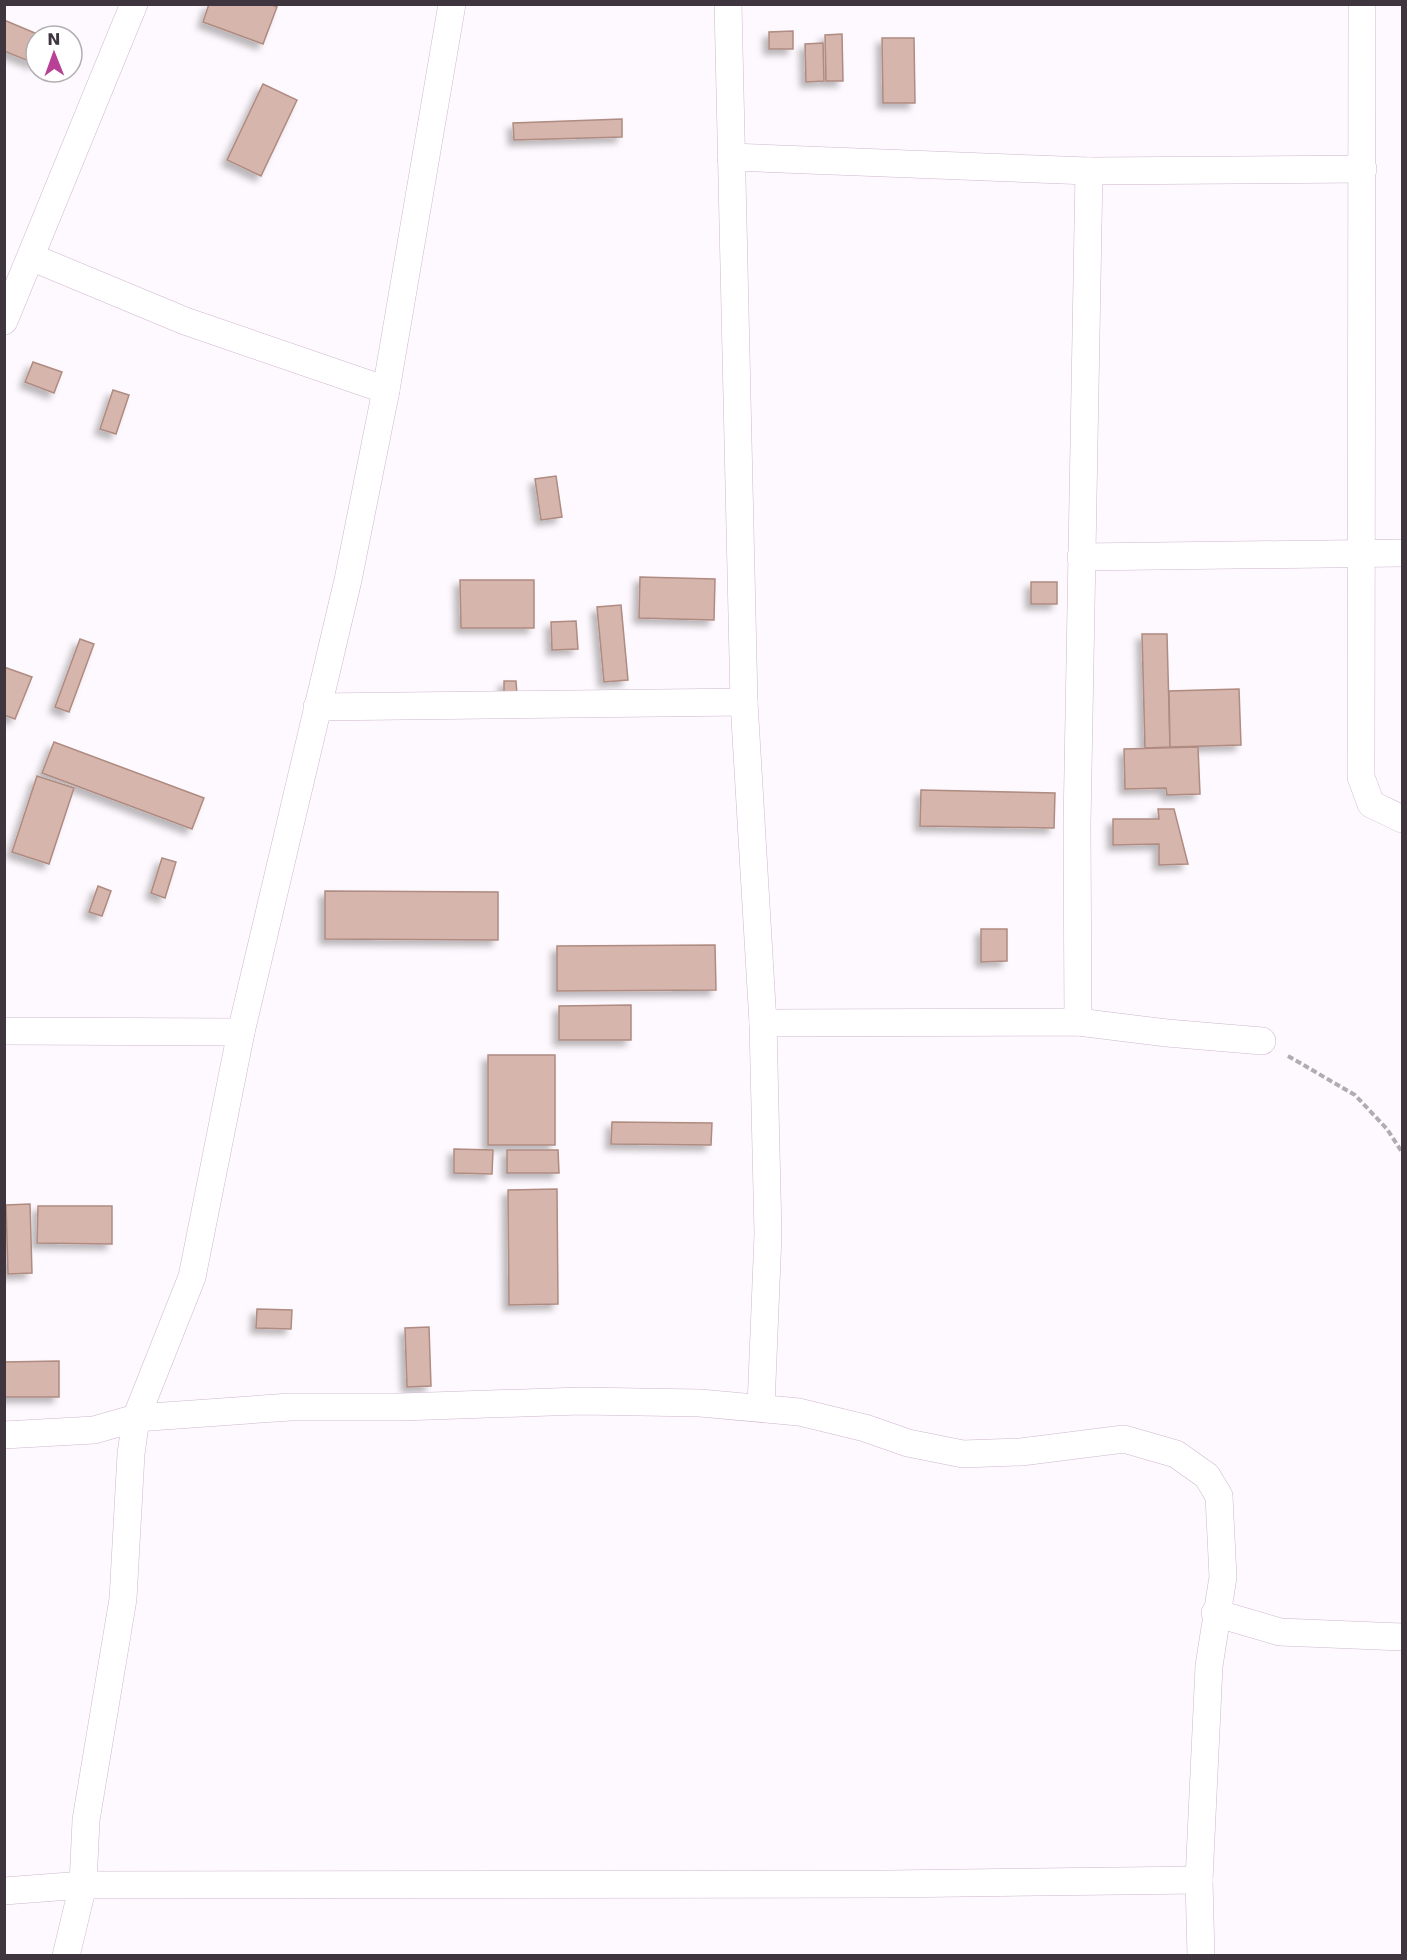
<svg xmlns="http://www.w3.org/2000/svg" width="1407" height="1960" font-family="'DejaVu Sans',sans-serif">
<defs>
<filter id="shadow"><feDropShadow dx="-5.5" dy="5.5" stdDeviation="3" flood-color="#0004"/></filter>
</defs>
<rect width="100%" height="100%" fill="#fef9fe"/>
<g fill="#d6b5ac" stroke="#af8b81" stroke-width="1.5" filter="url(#shadow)">
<polygon points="209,4 270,4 277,7 263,44 203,22"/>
<polygon points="4,20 42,36 36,36 36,64 4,51"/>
<polygon points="793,31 793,49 769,49 769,32"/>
<polygon points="842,34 843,81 826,81 825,35"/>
<polygon points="882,38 914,38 915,103 883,103"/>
<polygon points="823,43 824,81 806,82 805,44"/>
<polygon points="263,84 297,100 261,176 227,160"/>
<polygon points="622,119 622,137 514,140 513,123"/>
<polygon points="33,362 62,372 54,393 25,382"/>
<polygon points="113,390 129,395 116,434 100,429"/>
<polygon points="556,476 562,517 541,520 535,479"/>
<polygon points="640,577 715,579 714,620 639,618"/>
<polygon points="460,580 534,580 534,628 461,628"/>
<rect x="1031" y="582" width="26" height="22"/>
<polygon points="621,605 628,680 604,682 597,607"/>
<polygon points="576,621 578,649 552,650 551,622"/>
<polygon points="1142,634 1167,634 1170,747 1145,748"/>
<polygon points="80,639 94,644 69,712 55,707"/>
<polygon points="4,667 32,677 15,719 4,715"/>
<polygon points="504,681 516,681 517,695 504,695"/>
<polygon points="1239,689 1241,745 1170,747 1169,691"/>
<polygon points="54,742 204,798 192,829 42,773"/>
<polygon points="1198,747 1200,794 1167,795 1166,788 1125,789 1124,749"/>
<polygon points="37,776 74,788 49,864 12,852"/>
<polygon points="921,790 1055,793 1054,828 920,826"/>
<polygon points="1158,809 1174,809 1188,864 1159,865 1159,844 1113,845 1113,819 1159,819"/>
<polygon points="162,858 176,862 165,898 151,893"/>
<polygon points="98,886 111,891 102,916 89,912"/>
<polygon points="325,891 498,892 498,940 325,939"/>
<polygon points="981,929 1007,929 1007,961 981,962"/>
<polygon points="715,945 716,990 557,991 557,946"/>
<polygon points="631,1005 631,1040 559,1040 559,1006"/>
<rect x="488" y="1055" width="67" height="90"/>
<polygon points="612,1122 712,1123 711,1145 611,1144"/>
<polygon points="454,1149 493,1150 492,1174 454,1173"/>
<polygon points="507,1150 558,1150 559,1173 507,1173"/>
<polygon points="557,1189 558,1304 509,1305 508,1190"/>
<polygon points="30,1204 32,1273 8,1274 6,1205"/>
<polygon points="38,1206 112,1206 112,1244 37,1243"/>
<polygon points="257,1309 292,1310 291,1329 256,1328"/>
<polygon points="429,1327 431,1386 407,1387 405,1328"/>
<polygon points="59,1361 59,1397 4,1397 4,1362"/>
</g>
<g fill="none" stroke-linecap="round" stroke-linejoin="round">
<defs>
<g id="street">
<polyline points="728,4 744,702 763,1023 768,1234 761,1407"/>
<polyline points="1362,4 1361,777 1371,804 1402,819"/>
<polyline points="731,157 1089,171 1363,169"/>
<polyline points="31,257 185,321 386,390"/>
<polyline points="4,321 134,4"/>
<polyline points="1081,557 1402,553"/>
<polyline points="317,707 744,702"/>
<polyline points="1078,1022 1077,825 1089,171"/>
<polyline points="763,1023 1078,1022 1167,1033 1262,1041"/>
<polyline points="4,1031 241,1032"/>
<polyline points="4,1435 94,1430 136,1418 290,1407 401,1407 580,1401 700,1403 799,1412 865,1428 908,1443 963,1454 1021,1452 1124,1439 1176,1454 1207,1476 1219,1496 1223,1577 1209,1666 1199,1880 1201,1956"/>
<polyline points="1215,1613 1280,1632 1402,1637"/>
<polyline points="4,1891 83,1885 888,1884 1199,1880"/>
<polyline points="66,1956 83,1885 86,1820 123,1599 131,1454 136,1418 192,1277 241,1032 348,580 386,390 452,4"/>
</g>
</defs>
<use href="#street" stroke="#cfb6d0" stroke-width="28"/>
<polyline stroke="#b2abb2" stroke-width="4" stroke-dasharray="6 3" stroke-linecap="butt" points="1288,1056 1355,1095 1387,1129 1402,1152"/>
<use href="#street" stroke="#fff" stroke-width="27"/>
</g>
<rect width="1407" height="1960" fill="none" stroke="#3f353f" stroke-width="12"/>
<g transform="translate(54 54) rotate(359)"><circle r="28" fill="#ffffff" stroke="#b2aeb2" stroke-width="1.5"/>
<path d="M0-4.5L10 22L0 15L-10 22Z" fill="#b94195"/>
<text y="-9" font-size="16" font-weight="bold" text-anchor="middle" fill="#3f353f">N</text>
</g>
</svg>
